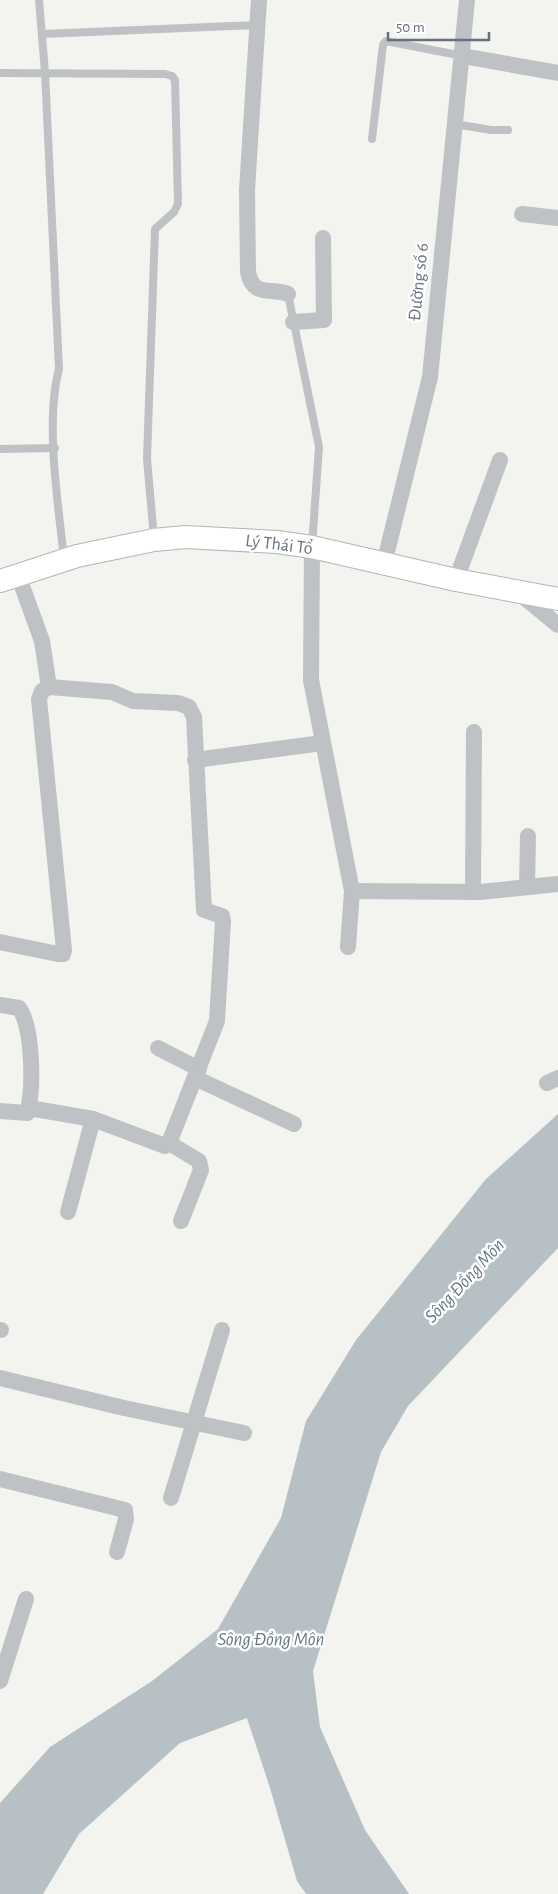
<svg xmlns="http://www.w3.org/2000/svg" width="558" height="1894" font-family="'Alegreya Sans',sans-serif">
<rect width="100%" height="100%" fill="#f3f3f0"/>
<polygon fill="#b7c0c5" points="558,1114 558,1248 408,1406 381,1452 313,1671 320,1727 365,1830 409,1894 306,1894 297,1881 270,1788 247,1718 180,1743 79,1834 43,1894 0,1894 0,1803 50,1747 152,1681 218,1629 281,1518 306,1421 356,1340 486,1179"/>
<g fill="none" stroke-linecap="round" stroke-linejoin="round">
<defs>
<polyline id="secondary" points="0,581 77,556 154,540 185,537 277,542 312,547 456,580 558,599"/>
</defs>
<use href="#secondary" stroke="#b1b5b9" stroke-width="24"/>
<g stroke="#bfc2c4" stroke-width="8">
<path d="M39 0 45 72 59 369C45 421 58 504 64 558"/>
<polyline points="42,34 258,25"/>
<polyline points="0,73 165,74 172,76 175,80 178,204 174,212 155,229 147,459 154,538"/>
<polyline points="455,124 491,130 508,130"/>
<polyline points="372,139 383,45 386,41 463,56"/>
<polyline points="288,294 319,447 312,546"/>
<polyline points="0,449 55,448"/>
</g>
<g stroke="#bfc2c4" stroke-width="16">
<path d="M259 0 247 190 248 272C253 298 271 287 288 294"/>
<polyline points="463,56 558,73"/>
<polyline points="522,214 558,218"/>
<polyline points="293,322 324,320 323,238"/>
<polyline points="312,547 311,680 352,891 348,947"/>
<polyline points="384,564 430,377 467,0"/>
<polyline points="18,575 42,641 49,687"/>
<polyline points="456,580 500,460"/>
<polyline points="519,593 558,625"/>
<polyline points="195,760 322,743"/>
<polyline points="527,886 528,836"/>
<polyline points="352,891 480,892 558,884"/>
<polyline points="473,892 474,732"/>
<polyline points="0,942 58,954 63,954 64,950 39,699 42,691 49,687 112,692 133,701 178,703 189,707 194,717 204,910 222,916 223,921 217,1021 169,1143 165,1146 93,1119 29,1108"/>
<path d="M0 1005 19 1008C33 1027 34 1091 27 1113L0 1111"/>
<polyline points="158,1048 199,1069"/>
<polyline points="195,1078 294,1124"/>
<polyline points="547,1083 558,1078"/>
<polyline points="169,1143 199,1161 201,1170 181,1221"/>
<polyline points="68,1212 93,1119"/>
<polyline points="0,1330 1,1330"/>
<polyline points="0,1378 124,1408 244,1433"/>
<polyline points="0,1479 125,1510 126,1519 117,1552"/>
<polyline points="171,1498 222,1330"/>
<polyline points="0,1681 26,1599"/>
</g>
<use href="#secondary" stroke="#fff" stroke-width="22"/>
</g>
<g text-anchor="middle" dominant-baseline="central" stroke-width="5" stroke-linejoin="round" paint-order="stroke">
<g font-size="18" fill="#66717d" stroke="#fff">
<text transform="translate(419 282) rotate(-84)">Đường số 6</text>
<text transform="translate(279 545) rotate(7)">Lý Thái Tổ</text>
</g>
<g font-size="19" font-style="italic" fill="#667982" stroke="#fff">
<text transform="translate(465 1281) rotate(-47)">Sông Đồng Môn</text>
<text x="271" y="1639">Sông Đồng Môn</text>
</g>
</g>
<path d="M388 32v8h101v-8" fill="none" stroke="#66717d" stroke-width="2.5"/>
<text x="396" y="32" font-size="15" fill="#66717d" stroke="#ffffff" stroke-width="4" paint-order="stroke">50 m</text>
</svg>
